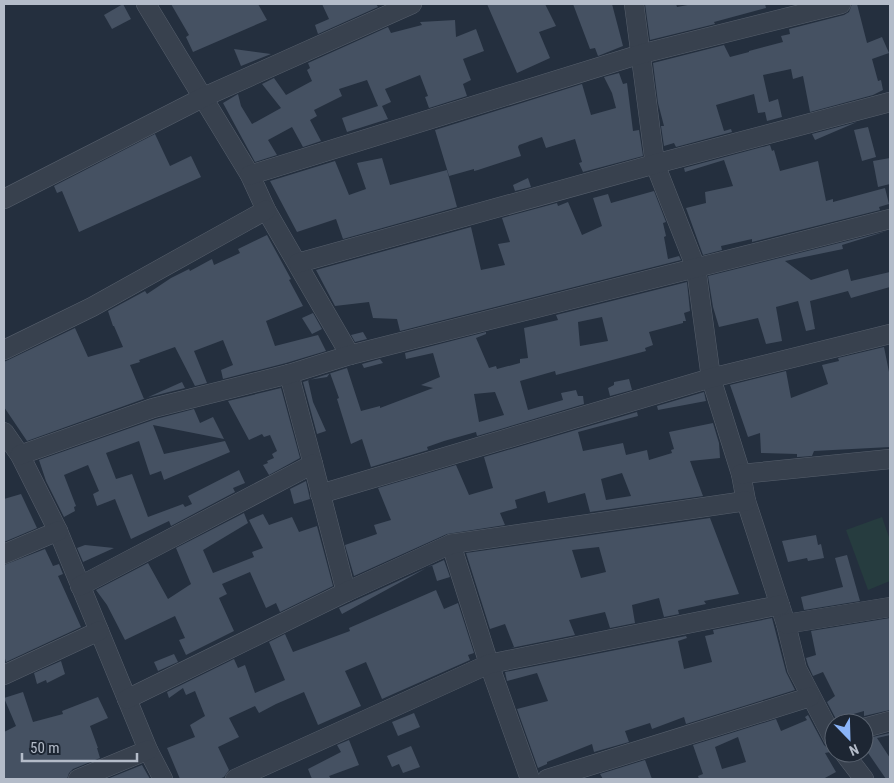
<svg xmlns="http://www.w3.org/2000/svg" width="894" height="783" font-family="'Roboto Condensed',sans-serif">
<rect width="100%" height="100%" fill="#242f3e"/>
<polygon fill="#263c3f" points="882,517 890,540 890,581 868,590 846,530"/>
<g fill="#455162" fill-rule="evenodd">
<polygon points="123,4 131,19 112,29 104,15"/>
<polygon points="171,4 258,4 267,20 193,52 186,37 189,35"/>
<polygon points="322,4 376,4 378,7 318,34 315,25 329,19"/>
<polygon points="487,4 545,4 556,26 539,32 550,58 517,73"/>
<polygon points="573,4 612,4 623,46 598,56 595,48 590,49"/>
<polygon points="645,4 676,4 677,7 693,4 765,4 766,8 714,22 715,24 650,40"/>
<polygon points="852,4 857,4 867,43 882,37 889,53 872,59 878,81 881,80 883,90 873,95 810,112 803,76 793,79 791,69 763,75 769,102 778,99 782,117 767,121 765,112 758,113 754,94 716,105 724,131 731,129 732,132 676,147 674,143 664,146 661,126 664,126 658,103 653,63 724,45 730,57 749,52 749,51 783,42 781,36 790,34 789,29 844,15 849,12"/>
<polygon points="455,20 456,37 476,29 484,51 463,59 471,80 463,84 467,96 429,108 425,97 428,96 420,75 385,89 391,102 382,106 388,119 347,132 342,118 378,106 367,80 339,89 342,96 314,110 317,116 310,120 321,141 303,147 292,127 268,140 277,155 255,162 223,103 238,94 241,106 252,124 281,108 262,84 274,78 286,95 312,81 307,70 310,68 308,63 388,27 391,33 422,25 420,22"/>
<polygon points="234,49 271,54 241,66"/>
<polygon points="619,73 623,84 627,83 633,131 639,130 643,156 583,172 579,163 582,162 575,139 546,148 542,137 519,145 518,147 521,156 478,170 474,171 474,169 449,176 435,130 582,84 591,115 616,108 612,93 604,77"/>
<polygon points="857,122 815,140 812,134"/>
<polygon points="868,127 876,157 862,161 854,130"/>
<polygon points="155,134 170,166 191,156 201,177 79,232 62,191 57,193 54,186"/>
<polygon points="770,145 772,151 774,150 780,171 818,161 826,201 833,199 833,202 885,188 889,204 879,207 880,210 752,242 752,239 721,246 722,250 703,255 686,208 706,203 705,192 733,186 724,160 685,172 684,168"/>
<polygon points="382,158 390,185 447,170 457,207 343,239 336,219 297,232 270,181 335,161 349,195 366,189 357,163"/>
<polygon points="890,158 890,184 878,187 873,161"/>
<polygon points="528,178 531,187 515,191 513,185"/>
<polygon points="654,191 666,222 663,223 666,236 664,237 668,259 679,256 681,260 400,331 397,319 373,318 369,302 335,306 316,270 471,227 481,270 505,265 498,244 510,242 502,218 557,203 558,206 568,202 582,235 602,226 593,198 608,194 611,203"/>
<polygon points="887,231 842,245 843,249 785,261 811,280 848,269 851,281 890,272 890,287 851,298 848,291 810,301 815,329 806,331 798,301 776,307 782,341 766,344 758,318 719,327 713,307 708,276"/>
<polygon points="267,235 291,279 289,280 303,306 266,321 275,346 318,335 326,351 286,363 223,379 221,370 233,365 223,340 194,351 207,383 195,386 175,347 139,360 140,362 130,365 144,399 182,382 185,388 149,397 27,441 4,407 4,362 75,328 88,357 123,347 114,326 113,326 108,311 145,291 147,294 171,278 189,269 190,271 212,259 214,265 240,253 238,249"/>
<path d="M687 282 690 311 684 313 686 321H683V323L649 332 653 345 645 348 646 351 556 375 555 371 520 381 528 410 563 400 561 393 576 390 578 396H583L584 404 477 436 476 432 444 441 427 447 428 450 371 467 362 439 351 444 337 399 339 398 330 373 327 377 308 380 313 402 326 431 317 434 303 382 347 368 361 411 380 406V408L433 388 421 385 440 377 433 353 406 359 405 353 486 332V334L476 338 489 368 496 366 497 369 520 363V359L528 358 524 328 558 320 556 315ZM602 317 608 341 580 346 578 322ZM495 392 504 415 479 422 474 394Z"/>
<polygon points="313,313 322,329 312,334 302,318"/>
<polygon points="363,332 367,339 355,342 351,335"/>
<polygon points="884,347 890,377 890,447 814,451 812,456 798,457 797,457 797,454 761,453 760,433 748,437 730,385 786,371 791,398 828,384 822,365 839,361 838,358"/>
<polygon points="380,359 383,363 364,368 362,364"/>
<polygon points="629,379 632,390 610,396 608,388 614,385 614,382"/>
<polygon points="281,388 300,458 269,475 263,465 268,463 267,461 274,458 272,454 277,451 270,435 264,437 262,434 249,440 228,401"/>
<polygon points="704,392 706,401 658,410 657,406"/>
<polygon points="194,409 200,423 213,417 224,439 153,425 164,454 225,441 230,452 164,480 161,471 150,475 139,441 106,453 116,479 132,474 148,517 183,504 185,507 192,504 188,496 239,470 245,483 233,488 235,492 171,526 169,521 131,539 115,499 97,506 93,494 99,491 88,465 64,475 76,506 74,507 75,511 64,517 46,481 39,460 156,419"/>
<path d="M637 412 638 416 578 432 583 451 623 443 626 455 647 450 649 460 672 453 671 450 674 449 669 432 713 423 719 443 720 458 690 461 703 496 590 512 585 493 548 503 545 491 515 500 517 508 500 513 505 525 447 534 354 576 345 545 377 534 374 525 391 520 378 488 456 465 469 495 493 488 484 457ZM622 473 631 496 606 500 601 479Z"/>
<polygon points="306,481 310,499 294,504 290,489"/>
<polygon points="21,494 37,528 4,542 4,499"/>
<polygon points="244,513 248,523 203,550 213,573 254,557 252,552 263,548 249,520 263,514 269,525 292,517 299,532 317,526 333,586 280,612 276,603 266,608 250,572 222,584 227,594 219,598 234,631 186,655 179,640 185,638 175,616 125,640 107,605 96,590 148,563 168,599 191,584 176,548"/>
<path d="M710 518 739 594 704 601 706 604 678 610 679 614 664 617 659 598 632 605 635 623 610 628 605 612 569 620 575 635 511 648 514 647 505 624 490 629 466 553ZM599 547 606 572 581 578 572 550Z"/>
<polygon points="816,535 818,545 821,544 824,558 808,561 807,558 788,562 782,541"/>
<polygon points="85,545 114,548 83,562 84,564 77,548"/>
<polygon points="45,549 53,566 59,564 63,574 58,576 81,627 6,662 4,655 4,565"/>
<polygon points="847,555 860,601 804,610 801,597 843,587 835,558"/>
<polygon points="444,560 450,577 437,581 432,565 342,614 339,608"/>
<polygon points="436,590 444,609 458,603 474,653 468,655 470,660 382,699 366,662 345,671 361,706 318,725 304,692 276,704 259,713 255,706 229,718 239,737 218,747 229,770 224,777 219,779 180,779 167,748 195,737 190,725 205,716 195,691 186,695 183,688 169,698 167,692 234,659 238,668 245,665 255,693 285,680 269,642 285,634 293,652 350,631 349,628"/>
<polygon points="772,618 786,672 795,690 686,724 684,717 652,729 650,723 625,731 629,742 594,752 592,744 547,762 547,764 538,768 517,709 548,701 537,673 507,681 505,672 686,636 687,638 678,641 684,669 712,662 705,636 714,634 713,630"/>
<polygon points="890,618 890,710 864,716 864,711 836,719 827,702 835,696 823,672 813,676 808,665 806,658 816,655 811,631"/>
<polygon points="174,654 178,662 158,671 154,662"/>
<polygon points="61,661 65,674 47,683 46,680 37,684 34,673"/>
<polygon points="23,692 33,722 63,714 62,711 98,697 108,718 90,726 98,748 97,748 100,758 73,769 69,773 67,779 4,779 4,732 16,726 4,698"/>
<polygon points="414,713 420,727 398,736 392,722"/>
<path d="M808 715 824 745 830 750V752L825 753 836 772 823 779H699L698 776 703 774 693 745 776 719 781 731 807 720 805 717ZM738 737 746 762 722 769 715 747Z"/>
<polygon points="890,733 890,735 877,738 890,758 890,779 886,779 864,747 864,739"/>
<polygon points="349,740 359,765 329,776 331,779 312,779 308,769 341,752 337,745"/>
<polygon points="411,746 420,767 403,773 399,764 392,767 387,756"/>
<polygon points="645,760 652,779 603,779 600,774"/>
<polygon points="142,765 150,779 107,779"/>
</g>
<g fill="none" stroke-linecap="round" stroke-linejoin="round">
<defs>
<g id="minor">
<polyline points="146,4 250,175 266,210 350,355"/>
<polyline points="634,4 655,164 696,268 711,378 741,474 746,501 786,624 797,669 834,740"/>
<polyline points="250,175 641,54 841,4"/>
<polyline points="4,199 204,97 412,4"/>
<polyline points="298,263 655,164 890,102"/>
<polyline points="4,350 92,307 266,210"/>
<polyline points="289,374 313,464"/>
<polyline points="4,432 20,455 58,531 148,750 163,779"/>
<polyline points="20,455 153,408 289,374 350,355 890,219"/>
<polyline points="741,474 890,459"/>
<polyline points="320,494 711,378 890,334"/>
<polyline points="451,544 489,664 530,779"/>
<polyline points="4,554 58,531"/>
<polyline points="80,586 313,464 346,592"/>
<polyline points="786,624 890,607"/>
<polyline points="4,675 99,631"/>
<polyline points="127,699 346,592 451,544 746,501"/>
<polyline points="864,728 890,721"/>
<polyline points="844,753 864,779"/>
<polyline points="78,779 148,750"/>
<polyline points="235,779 489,664 780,605"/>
<polyline points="547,779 810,697"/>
</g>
</defs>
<use href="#minor" stroke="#565f6c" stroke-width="20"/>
<use href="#minor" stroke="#38414e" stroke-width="19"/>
</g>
<rect width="894" height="783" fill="none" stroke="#b4bcc9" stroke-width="10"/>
<g transform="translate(849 738) rotate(157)"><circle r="24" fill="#1d2633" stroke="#59626f"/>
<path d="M0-4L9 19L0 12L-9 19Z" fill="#8ab4f8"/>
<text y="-8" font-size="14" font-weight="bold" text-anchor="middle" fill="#b4bcc9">N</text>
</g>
<path d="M22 753v8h115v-8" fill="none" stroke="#b4bcc9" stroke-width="2.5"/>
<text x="30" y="753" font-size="15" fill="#b4bcc9" stroke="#1d2633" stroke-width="4" paint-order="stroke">50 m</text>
</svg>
